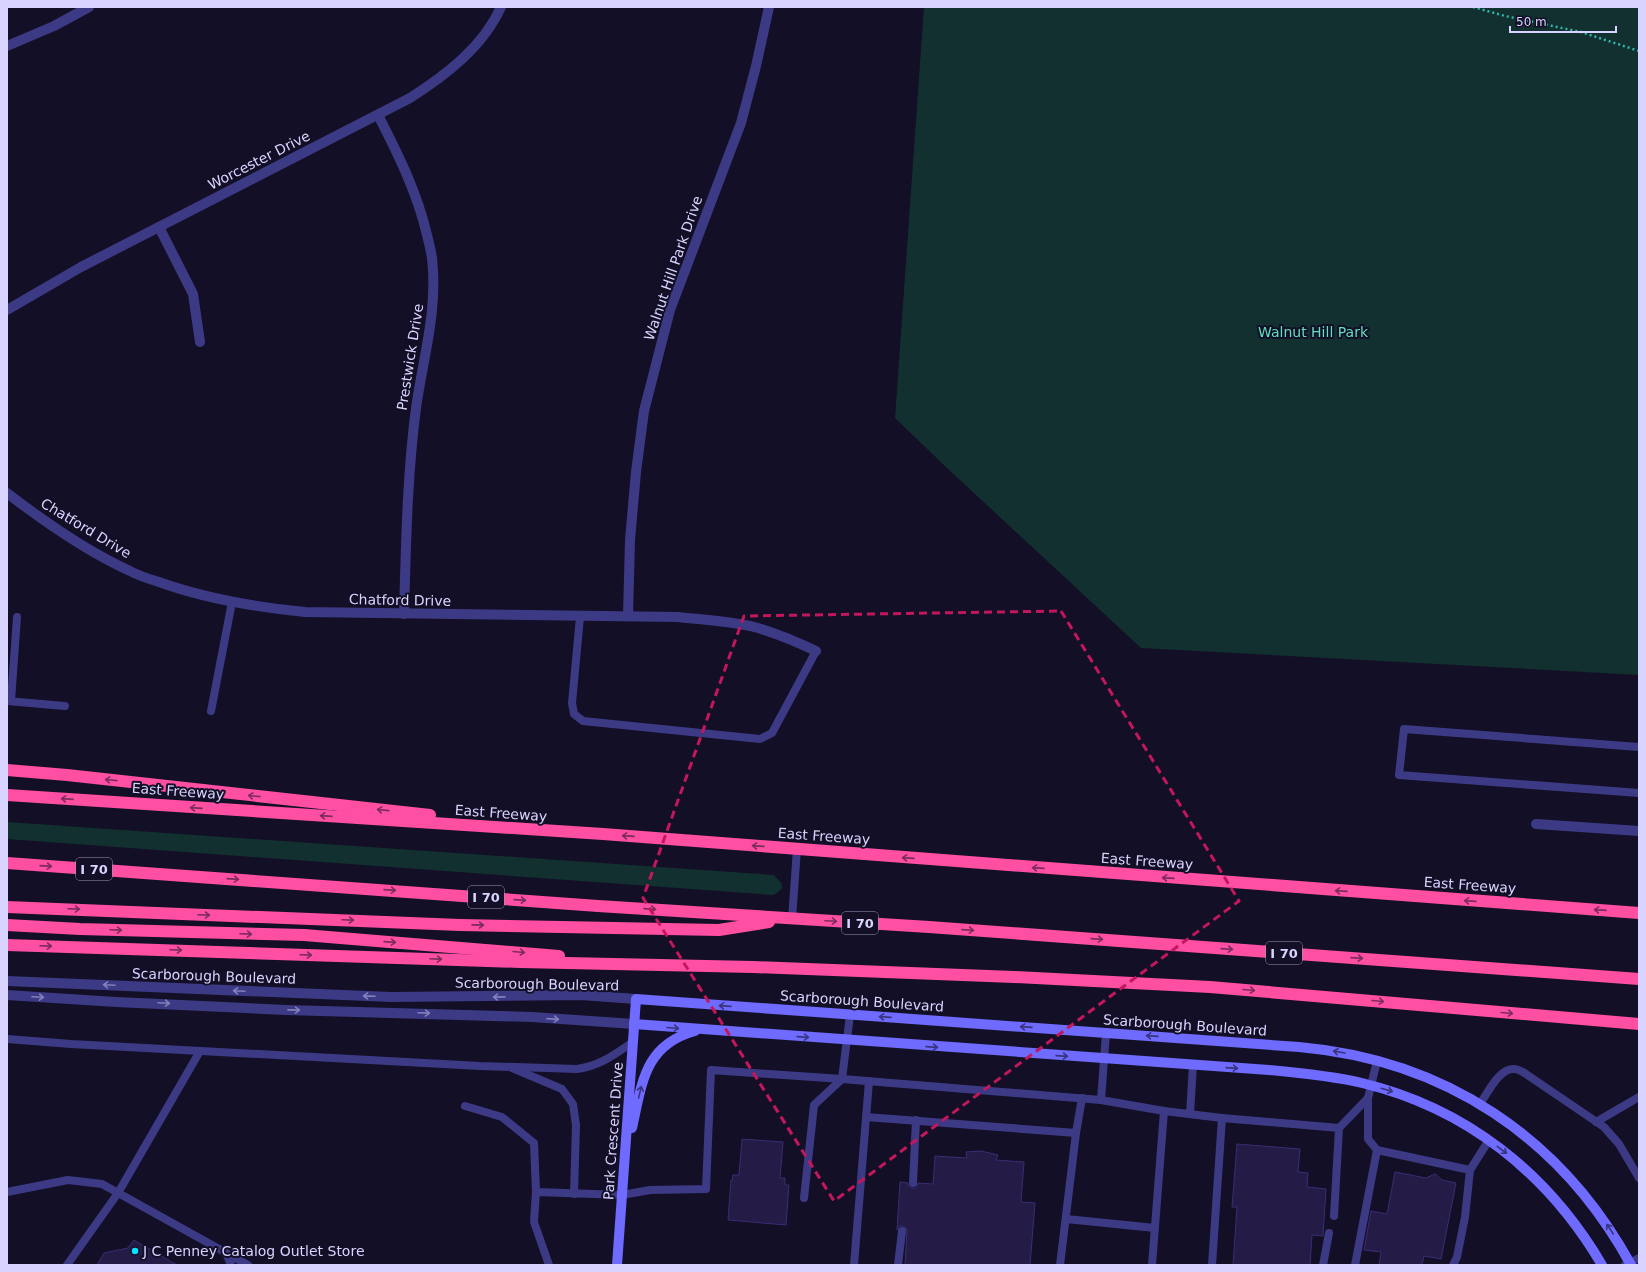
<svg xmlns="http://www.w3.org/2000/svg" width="1646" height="1272" font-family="'DejaVu Sans',sans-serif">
<rect width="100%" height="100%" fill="#130f26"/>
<g fill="#12302f">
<polygon points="924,7 1639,7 1639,675 1141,648 948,469 895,418"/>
<polygon points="7,822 774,875 781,883 782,888 777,893 773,895 7,839"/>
</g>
<g fill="#241b47" stroke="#3b2d73">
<polygon points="742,1139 783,1142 780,1178 785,1178 785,1185 789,1185 786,1225 728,1220 731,1180 732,1181 733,1175 739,1175"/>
<polygon points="1237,1144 1300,1149 1298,1172 1308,1173 1307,1187 1326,1189 1323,1236 1312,1235 1310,1265 1233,1265 1237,1207 1232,1207"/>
<polygon points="981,1151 998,1155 996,1160 1024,1162 1021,1202 1035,1203 1030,1265 905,1265 907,1229 902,1226 899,1226 897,1230 900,1182 908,1183 908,1186 912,1188 916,1188 918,1183 933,1184 935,1156 967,1158 966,1152"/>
<polygon points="1395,1172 1426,1178 1435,1174 1442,1180 1456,1183 1441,1259 1424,1256 1422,1265 1379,1265 1381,1252 1364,1250 1371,1211 1387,1214"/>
<polygon points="134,1240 177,1265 97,1265 104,1253 128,1248"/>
</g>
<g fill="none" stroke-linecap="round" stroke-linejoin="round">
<polyline stroke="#2fb8b0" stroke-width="2.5" stroke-dasharray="2 3" stroke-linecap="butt" points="1473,7 1505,16 1581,32 1639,51"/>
<g stroke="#3d3a85" stroke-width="8">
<polyline points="580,617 572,703 574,714 583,721 760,739 772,733 816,651"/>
<polyline points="7,701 65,706"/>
<polyline points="11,701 17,617"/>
<polyline points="211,711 232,602"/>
<polyline points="1639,747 1404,729 1399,775 1639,793"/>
<polyline points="792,919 797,849"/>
<polyline points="850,1015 842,1079 1101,1100 1164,1111 1152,1265"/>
<path d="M7 1039 71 1044 480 1066 577 1069C600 1066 615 1054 633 1042"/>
<polyline points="512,1068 562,1089 573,1104 576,1125 574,1194"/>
<polyline points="1368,1098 1368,1139 1377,1150 1470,1170"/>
<polyline points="1101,1100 1106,1033"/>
<path d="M1480 1104C1487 1094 1500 1067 1514 1069 1518 1069 1523 1072 1526 1074L1604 1127 1619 1144 1639 1178"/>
<polyline points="465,1106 502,1117 534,1143 536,1192"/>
<polyline points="1164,1111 1222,1118 1339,1128"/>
<polyline points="1190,1114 1193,1065"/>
<polyline points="866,1117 1076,1133"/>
<polyline points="1596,1122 1639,1097"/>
<polyline points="913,1183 916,1120"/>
<polyline points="7,1192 68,1180 102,1184 248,1265"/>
<polyline points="804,1198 814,1105 842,1079"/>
<polyline points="1334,1216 1339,1128 1368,1098 1377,1061"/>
<polyline points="1066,1219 1155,1228"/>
<polyline points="226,1253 231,1265"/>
<polyline points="67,1265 118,1193 200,1051"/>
<polyline points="549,1265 534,1222 536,1192 622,1195 650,1190 706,1189 711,1070 842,1079"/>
<polyline points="854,1265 869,1081"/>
<polyline points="898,1265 902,1231"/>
<polyline points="1060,1265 1076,1133 1082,1098"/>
<polyline points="1212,1265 1222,1118"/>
<polyline points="1323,1265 1329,1233"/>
<polyline points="1355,1265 1377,1150"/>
<polyline points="1453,1265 1457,1257 1465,1217 1470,1170 1489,1140"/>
<polyline points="1625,1265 1639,1258"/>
</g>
<g stroke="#3d3a85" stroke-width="10">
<polyline points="7,46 54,26 89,7"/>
<path d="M378 115C398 154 417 192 427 235 429 243 431 251 432 258 438 311 423 358 416 408 407 477 406 545 404 614"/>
<polyline points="159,227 193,294 200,342"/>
<path d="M7 310 81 267 410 98C446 75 483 47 501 7"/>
<path d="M7 493C46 523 86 551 130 571 139 576 149 579 159 582 206 599 255 607 305 612L678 617C704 620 732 621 758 628 778 634 797 642 816 651"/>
<polyline points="628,616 630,540 636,472 644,411 670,310 741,123 756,66 769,7"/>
<polyline points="1536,824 1639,831"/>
<polyline points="7,981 391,997 581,995 636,999"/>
<polyline points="7,995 116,1002 286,1010 532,1017 634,1024"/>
</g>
<g stroke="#6f6bff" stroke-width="10">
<path d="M634 1024 1269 1070C1301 1073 1332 1076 1362 1083 1466 1108 1548 1173 1602 1265"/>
<path d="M632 1128C642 1084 644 1045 695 1031"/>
<path d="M617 1265 636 999 1299 1047C1445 1060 1561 1137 1631 1265"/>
</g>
<g stroke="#ff4fa3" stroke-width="12">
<polyline points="7,770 67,775 430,815"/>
<polyline points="7,795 603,834 1639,913"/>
<polyline points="7,863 598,906 929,927 1639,979"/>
<polyline points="7,907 460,925 719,930 769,922"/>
<polyline points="7,925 80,929 304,935 559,956"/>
<polyline points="7,945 520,962 753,967 1014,977 1210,987 1639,1024"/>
</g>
</g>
<defs><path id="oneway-shaft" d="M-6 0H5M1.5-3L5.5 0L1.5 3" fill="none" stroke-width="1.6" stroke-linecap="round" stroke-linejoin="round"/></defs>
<g stroke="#7d2c5e">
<use href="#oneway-shaft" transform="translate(111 780) rotate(-174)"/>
<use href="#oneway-shaft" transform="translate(254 796) rotate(-174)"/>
<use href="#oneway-shaft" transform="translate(67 799) rotate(-176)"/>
<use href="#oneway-shaft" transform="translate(196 808) rotate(-176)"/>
<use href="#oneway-shaft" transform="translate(383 810) rotate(-174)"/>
<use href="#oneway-shaft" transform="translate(326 816) rotate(-176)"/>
<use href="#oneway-shaft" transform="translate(628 836) rotate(-176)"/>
<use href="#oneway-shaft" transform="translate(758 846) rotate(-176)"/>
<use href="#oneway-shaft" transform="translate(908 858) rotate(-176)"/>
<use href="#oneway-shaft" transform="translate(46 866) rotate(4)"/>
<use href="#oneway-shaft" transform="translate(1038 868) rotate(-176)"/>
<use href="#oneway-shaft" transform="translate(1168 878) rotate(-176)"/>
<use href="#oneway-shaft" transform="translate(233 879) rotate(4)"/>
<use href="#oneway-shaft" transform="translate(390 890) rotate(4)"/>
<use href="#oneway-shaft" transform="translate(1341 891) rotate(-176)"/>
<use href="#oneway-shaft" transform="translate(520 900) rotate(4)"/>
<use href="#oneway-shaft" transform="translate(1470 901) rotate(-176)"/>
<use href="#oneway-shaft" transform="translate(74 909) rotate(2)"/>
<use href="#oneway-shaft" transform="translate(650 909) rotate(4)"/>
<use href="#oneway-shaft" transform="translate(1600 910) rotate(-176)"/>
<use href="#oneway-shaft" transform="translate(204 915) rotate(2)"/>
<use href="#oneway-shaft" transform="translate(348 920) rotate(2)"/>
<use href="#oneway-shaft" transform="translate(831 921) rotate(3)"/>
<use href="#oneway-shaft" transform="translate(478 925) rotate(1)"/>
<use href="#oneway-shaft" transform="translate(116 930) rotate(2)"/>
<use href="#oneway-shaft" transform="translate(968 930) rotate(4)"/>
<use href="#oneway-shaft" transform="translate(246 934) rotate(2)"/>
<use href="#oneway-shaft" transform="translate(1097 939) rotate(4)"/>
<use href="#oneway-shaft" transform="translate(390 942) rotate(4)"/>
<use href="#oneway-shaft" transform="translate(46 946) rotate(2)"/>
<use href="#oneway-shaft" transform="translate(1227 949) rotate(4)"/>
<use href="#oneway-shaft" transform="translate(176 950) rotate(2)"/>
<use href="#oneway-shaft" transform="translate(519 952) rotate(5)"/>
<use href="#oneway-shaft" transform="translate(306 955) rotate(2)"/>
<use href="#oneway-shaft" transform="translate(1357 958) rotate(4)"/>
<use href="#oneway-shaft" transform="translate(436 959) rotate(2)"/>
<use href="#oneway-shaft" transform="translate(1249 990) rotate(5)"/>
<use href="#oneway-shaft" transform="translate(1378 1001) rotate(5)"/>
<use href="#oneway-shaft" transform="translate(1507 1013) rotate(5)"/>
</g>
<g stroke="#837fbc">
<use href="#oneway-shaft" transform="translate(109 985) rotate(-177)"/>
<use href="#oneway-shaft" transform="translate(239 991) rotate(-177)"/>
<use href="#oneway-shaft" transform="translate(369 996) rotate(-178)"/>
<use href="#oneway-shaft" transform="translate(38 997) rotate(3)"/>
<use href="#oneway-shaft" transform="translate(499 997) rotate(179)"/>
<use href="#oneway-shaft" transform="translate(164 1003) rotate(3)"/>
<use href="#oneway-shaft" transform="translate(294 1010) rotate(1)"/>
<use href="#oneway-shaft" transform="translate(424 1013) rotate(2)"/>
<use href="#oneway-shaft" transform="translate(553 1019) rotate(4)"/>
</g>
<g stroke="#38347d">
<use href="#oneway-shaft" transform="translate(725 1006) rotate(-176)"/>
<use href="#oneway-shaft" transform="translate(885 1017) rotate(-176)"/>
<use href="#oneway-shaft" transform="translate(1026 1027) rotate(-176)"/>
<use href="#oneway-shaft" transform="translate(673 1028) rotate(5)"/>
<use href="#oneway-shaft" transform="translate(1152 1036) rotate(-176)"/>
<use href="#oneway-shaft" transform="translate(803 1037) rotate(4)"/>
<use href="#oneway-shaft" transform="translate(932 1047) rotate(4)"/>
<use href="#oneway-shaft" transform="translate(1339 1052) rotate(-170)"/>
<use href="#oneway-shaft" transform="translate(1062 1056) rotate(4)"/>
<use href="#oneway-shaft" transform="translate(1232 1068) rotate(4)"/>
<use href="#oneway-shaft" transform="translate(1387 1090) rotate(16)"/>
<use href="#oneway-shaft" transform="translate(640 1092) rotate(-77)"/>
<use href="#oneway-shaft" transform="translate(1502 1150) rotate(37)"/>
<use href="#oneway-shaft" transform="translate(1610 1229) rotate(-123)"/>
</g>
<path fill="none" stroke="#c2185b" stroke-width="3" stroke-dasharray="8 5" stroke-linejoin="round" d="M1061 611 1239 901 834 1201 643 898 744 616Z"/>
<circle fill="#00e5ff" stroke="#130f26" stroke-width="1.5" cx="135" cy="1251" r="4"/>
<g text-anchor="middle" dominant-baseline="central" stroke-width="4" stroke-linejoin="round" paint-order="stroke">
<g fill="#130f26" stroke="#9e99be" stroke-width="1">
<rect x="76" y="858" width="36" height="22" rx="3"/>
<rect x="468" y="886" width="36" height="22" rx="3"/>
<rect x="842" y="912" width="36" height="22" rx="3"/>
<rect x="1266" y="942" width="36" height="22" rx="3"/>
</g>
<g font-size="13" font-weight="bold" fill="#d9d4ff">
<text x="94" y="869">I 70</text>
<text x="486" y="897">I 70</text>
<text x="860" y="923">I 70</text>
<text x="1284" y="953">I 70</text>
</g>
<g font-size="14" fill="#d9d4ff" stroke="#130f26">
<text transform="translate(259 160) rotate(-27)">Worcester Drive</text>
<text transform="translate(673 268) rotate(-71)">Walnut Hill Park Drive</text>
<text transform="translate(410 357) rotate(-81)">Prestwick Drive</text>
<text transform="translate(86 528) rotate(31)">Chatford Drive</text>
<text transform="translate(400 600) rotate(1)">Chatford Drive</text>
<text transform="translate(178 791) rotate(4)">East Freeway</text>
<text transform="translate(501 813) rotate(4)">East Freeway</text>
<text transform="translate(824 836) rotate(4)">East Freeway</text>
<text transform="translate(1147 861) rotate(4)">East Freeway</text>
<text transform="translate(1470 885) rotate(4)">East Freeway</text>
<text transform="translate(214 976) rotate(2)">Scarborough Boulevard</text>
<text transform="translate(537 984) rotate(1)">Scarborough Boulevard</text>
<text transform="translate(862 1001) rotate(4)">Scarborough Boulevard</text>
<text transform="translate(1185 1025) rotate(4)">Scarborough Boulevard</text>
<text transform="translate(613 1131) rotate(-86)">Park Crescent Drive</text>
</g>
<g font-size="14" fill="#5fe0c0" stroke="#130f26">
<text x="1313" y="332">Walnut Hill Park</text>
</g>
<g font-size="14" fill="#d9d4ff" stroke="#130f26" text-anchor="start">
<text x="143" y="1251">J C Penney Catalog Outlet Store</text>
</g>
</g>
<rect width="1646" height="1272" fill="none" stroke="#d9d4ff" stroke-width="16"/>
<path d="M1510 26v6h106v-6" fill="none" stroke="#d9d4ff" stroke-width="2"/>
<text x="1516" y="26" font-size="12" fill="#d9d4ff" stroke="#130f26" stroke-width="3" paint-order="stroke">50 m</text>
</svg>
